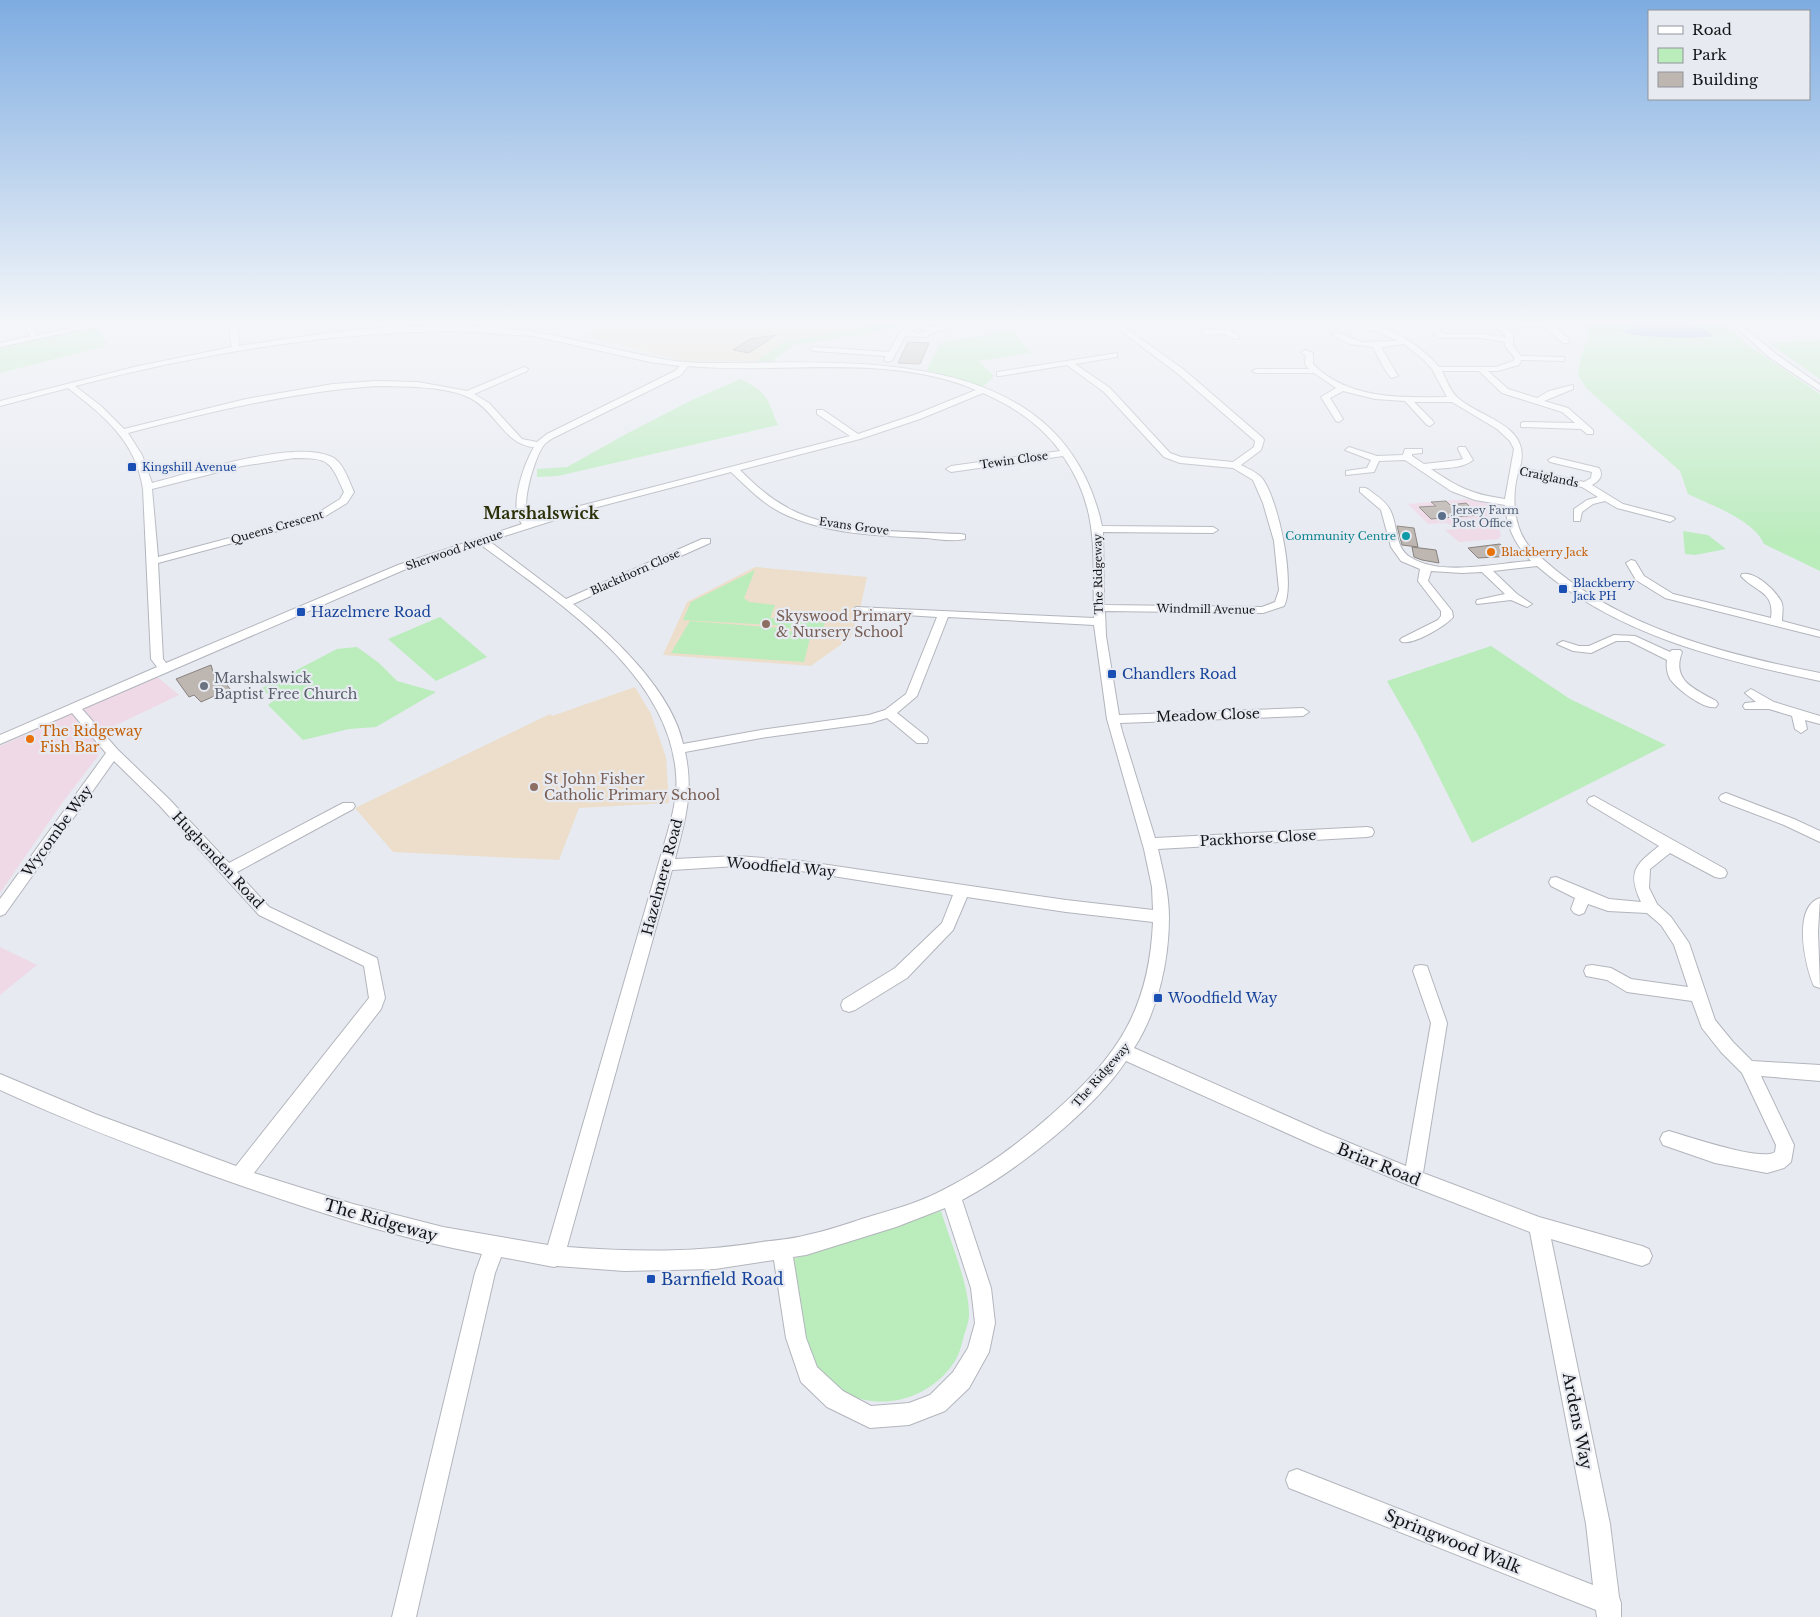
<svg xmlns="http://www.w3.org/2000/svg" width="1820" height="1617" font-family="'Libre Baskerville',serif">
<rect width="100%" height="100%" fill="#e7eaf1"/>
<g fill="#efd9e7">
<polygon points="1468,499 1493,505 1495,520 1501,534 1499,539 1459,542 1445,530 1457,529 1447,523 1428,524 1408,504"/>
<polygon points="156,676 179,695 106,730 98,756 62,803 0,893 0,746"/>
<polygon points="0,947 37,965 0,995"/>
</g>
<g fill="#ecdecb">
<polygon points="600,319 882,319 863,328 786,341 756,361 683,361 585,336 611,321"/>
<polygon points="755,567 867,577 860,609 850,638 811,666 663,655 687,602"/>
<polygon points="635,687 651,714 666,757 669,803 579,808 559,860 393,852 355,808 550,714 552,716"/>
</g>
<g fill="#baecbc" fill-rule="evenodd">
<polygon points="882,319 914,319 897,328 794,345 770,362 756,361 786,341 863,328"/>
<path d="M1579 319H1717L1752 348 1820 394V571L1764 544C1754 520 1711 505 1688 494L1680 471 1587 389 1578 375 1581 357 1590 334ZM1670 322 1705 338 1623 334 1620 330H1628L1635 323Z"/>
<polygon points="95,328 109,345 0,373 0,348"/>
<polygon points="1012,331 1031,353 978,361 994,376 981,389 926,372 940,343"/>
<polygon points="1820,341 1820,379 1769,343"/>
<path d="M741 379C770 395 766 397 778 425L558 476 537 477V469L567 467 628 433 692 400Z"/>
<polygon points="1683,531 1708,535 1726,549 1695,555 1685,554"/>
<polygon points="755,570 744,598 749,602 775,605 770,618 825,623 823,628 817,628 809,633 775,625 683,620 691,602"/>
<polygon points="440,617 487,657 436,681 388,639"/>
<polygon points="690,621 780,628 797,633 811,634 804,662 671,653"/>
<polygon points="1491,646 1570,699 1666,745 1472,843 1419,737 1387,681"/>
<polygon points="357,647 379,663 397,681 436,692 376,727 349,729 303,740 268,705 273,701 262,688 337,649"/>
<path d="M941 1211C950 1241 970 1286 969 1317 968 1323 966 1330 964 1335 962 1344 959 1356 953 1364 919 1412 849 1415 814 1367 798 1344 795 1289 790 1260Z"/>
</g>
<path fill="#7f9fd7" d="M1670 322C1685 327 1701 323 1713 336 1698 339 1628 338 1619 330H1629L1635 323Z"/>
<g fill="#bdb6b1" stroke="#88817d">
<polygon points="776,335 749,353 733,350 750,339"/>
<polygon points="908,342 929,343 920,364 898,363"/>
<polygon points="1446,501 1450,505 1466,503 1479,515 1431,519 1419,507 1436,506 1431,502"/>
<polygon points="1397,526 1414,528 1418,547 1402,545"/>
<polygon points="1500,544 1513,556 1478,558 1468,548"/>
<polygon points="1412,547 1436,550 1439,563 1422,560 1414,557"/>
<polygon points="211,665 215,678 221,677 230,689 201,702 194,695 189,697 176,679"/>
</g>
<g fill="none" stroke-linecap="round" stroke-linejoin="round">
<defs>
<g id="minor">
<polygon points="20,319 26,319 37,335 116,319 128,319 0,347 0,343 31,336"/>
<path d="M223 319H230L237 328 239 346C328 332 421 319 511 329 566 335 619 352 674 361L698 363C844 364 1061 338 1102 526L1213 527 1218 530 1213 533 1103 532 1104 605 1262 607 1275 602 1279 590 1274 541 1263 503 1253 480 1233 468 1180 463 1164 457 1104 392 1067 365 1000 376H997V372L1117 353V357L1075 364 1110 388 1170 453 1181 457 1233 462 1254 447 1255 441 1177 373 1105 319H1113L1183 369 1263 438 1264 440 1261 450 1241 465C1247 468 1256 472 1261 477 1278 496 1296 584 1284 606L1263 613 1105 611 1106 636 1118 709 1119 715 1303 708 1309 712 1303 716 1120 723 1122 731 1155 838 1367 827 1372 828 1374 832 1372 836 1367 837 1158 849C1163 871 1169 894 1169 917 1169 961 1158 1011 1134 1048L1323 1132 1406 1166 1431 1023 1413 971 1415 966 1421 965 1427 966 1447 1023 1423 1173 1539 1217 1642 1246 1649 1249 1652 1256 1649 1263 1642 1266 1551 1239 1610 1524 1619 1597 1621 1603V1617H1597L1596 1610 1289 1488 1286 1480 1289 1472 1297 1469 1593 1585 1586 1524 1530 1232 1406 1184 1311 1144 1126 1061C1092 1112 1016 1171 962 1200L991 1288 995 1323 989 1352 969 1388 945 1411 909 1425 870 1428 827 1407 801 1382 786 1338 774 1260 715 1269 624 1271 557 1266 554 1267 501 1257 495 1273 416 1617H392L475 1273 482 1254C385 1236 292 1204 200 1171 133 1146 65 1120 0 1090V1074L95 1114 236 1166 369 998 364 966 259 915 159 805 114 761 5 914 0 916V899L106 753 72 713 0 744V735L157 667 151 659 143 489C136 441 104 416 68 388L0 406V401L134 367 232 347 229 328ZM454 331 533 336 650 362 680 366 675 371 547 434 537 442 522 439 489 403 474 394 527 371 528 369 524 367 467 391 418 382 376 381 333 384 246 399 124 429 101 406 75 386C199 354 326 332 454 331ZM688 366C783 375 885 352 976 390L914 415 858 434 823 410H817V414L850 436 580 506 530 521C519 509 534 458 544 445 546 442 550 440 553 438L681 375ZM376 386C405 387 446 385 472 399 496 412 505 445 534 447 524 464 508 508 522 524L398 565 166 663 163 659 158 563 319 520 347 503 354 492C349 481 343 462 332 457 294 439 192 473 152 483L142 455 128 433C210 412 291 392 376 386ZM983 393C1013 406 1041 425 1060 451L951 466 946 469 951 472 1063 456C1101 511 1092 556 1094 618L856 607 854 609 856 611 860 612 937 617 906 694 885 710 869 715 761 730 683 744C672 692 614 636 573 604L710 543V539H702L566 599 489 541 586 510 731 472C747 487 762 503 782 513 825 534 879 536 926 538 938 539 953 542 965 539V535L961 534C909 532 833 533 788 508 769 498 755 485 740 470L860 439 920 419ZM294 458C330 458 330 461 344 492L340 499 313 516 158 557 152 489 242 466ZM480 544C554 600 669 671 676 774 678 793 673 813 668 831L548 1245 443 1227 353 1204 254 1173 381 1009 385 998 377 958 269 907 237 872 353 809 355 806 353 803H343L229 863 169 799 118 750 82 709 406 569ZM948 617 1094 625 1107 719 1144 849 1152 887 1153 910 1066 900 801 861 737 856 675 859C685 821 694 792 685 752L761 738 871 723 887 718 917 743H927L928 740 927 737 897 713 917 696ZM737 866 801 871 953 895 942 923 895 968 843 1000 841 1005 843 1010 849 1012 855 1010 907 978 953 930 967 897 1066 912 1153 922C1149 1011 1117 1057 1051 1115 1018 1144 983 1170 943 1190 919 1203 891 1210 865 1218 846 1224 827 1231 807 1235 793 1239 777 1240 762 1242 695 1253 634 1252 567 1247L672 870ZM945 1208 971 1288 975 1323 968 1348 953 1372 930 1395 909 1403 871 1406 843 1391 817 1367 806 1338 793 1257 806 1255 896 1227Z"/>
<path d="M920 319H928L921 324 934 327 969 322 973 324 936 331 925 337 905 336 892 360 888 362 884 360 886 356 814 351 810 349 814 347 889 352 900 332ZM917 328 928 330 923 333 910 332Z"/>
<polygon points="1038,319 1046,319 1051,323 1044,325"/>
<polygon points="1167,319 1176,319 1172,321"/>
<path d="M1243 319H1260L1241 323 1230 331 1239 335V339C1233 339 1231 337 1226 335 1218 332 1208 337 1200 332L1204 330H1224L1233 322Z"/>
<polygon points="1284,319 1294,319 1302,322 1298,324"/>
<path d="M1340 319C1375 319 1416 339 1439 367H1496L1513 361 1515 358 1505 346V342L1482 338H1439L1420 319H1427L1444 334H1482L1505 337V335L1491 322V319H1497L1499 321 1558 323V327H1554L1569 339V343H1563L1545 327 1504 325 1513 334V346L1521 356 1561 357H1564V361L1521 360 1519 365 1497 371H1488L1508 389 1537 398 1549 391 1573 385V389L1544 401 1568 408 1593 430V434H1587L1581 429 1521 427V423L1524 422 1575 423 1562 412 1502 393 1479 371H1442C1447 381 1450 391 1458 398 1482 419 1532 425 1520 467L1584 482 1591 478 1592 472 1550 462 1548 460 1553 457 1599 468C1604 476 1599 481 1592 485L1623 504 1673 517 1675 519 1670 522 1667 521 1617 508 1605 501 1593 504 1582 512 1580 521H1574V509L1587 500 1598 497 1582 487 1518 473C1512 494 1513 523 1526 542 1531 550 1538 555 1545 561 1620 628 1723 654 1820 673V681C1720 660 1616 635 1537 566L1493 571 1517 594 1532 604 1527 607 1511 600 1477 604 1476 602 1477 600 1505 594 1482 572 1462 573 1431 571 1428 581 1452 611 1453 617C1446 626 1413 645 1402 642L1400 640 1402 638 1438 620 1441 616V611L1418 581 1420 569 1401 561 1391 547 1381 510 1360 492V488C1366 487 1368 489 1373 493 1380 498 1388 504 1391 512 1398 527 1395 548 1410 557 1440 577 1497 563 1531 561 1515 544 1507 528 1505 505L1475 500 1451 491 1405 460 1379 461 1374 472 1346 475V471L1367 468 1371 460 1345 450 1349 447 1377 456 1403 455 1405 449H1422V453L1412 454V456L1424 464 1459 460 1463 459 1458 449 1459 447H1465L1473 460C1462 469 1444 468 1431 469 1459 488 1471 494 1505 499L1514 449 1510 441 1497 429 1452 402H1414L1432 420 1434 423 1430 426 1427 425 1405 401 1375 399 1343 391 1330 398 1343 419 1339 422 1336 421 1321 397 1336 388 1314 373H1256L1252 371 1256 369H1309L1305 364 1306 356 1301 352 1305 350 1313 353V364C1347 399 1400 398 1447 397L1432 369 1423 359 1404 344 1381 347 1398 376 1391 378 1384 368 1373 347 1350 344 1332 334 1336 332 1361 342 1398 341 1378 332 1340 321Z"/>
<polygon points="1727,319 1734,319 1776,354 1820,385 1820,391 1770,358"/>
<path d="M1631 560 1635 561 1644 576 1673 594 1771 618C1775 591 1755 592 1741 576L1742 574C1755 571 1775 590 1781 601 1784 607 1782 614 1782 621L1820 631V637L1665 598 1636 580 1626 563Z"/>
<path d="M1614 635 1635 636 1670 652 1672 650H1680L1682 652C1671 681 1695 689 1716 701L1718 704 1716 707C1704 710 1677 689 1670 679 1667 673 1666 667 1667 660L1629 641H1616L1591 653 1573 651 1557 644 1563 641 1579 646H1589Z"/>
<polygon points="1751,689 1774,702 1820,716 1820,724 1805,720 1807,729 1801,733 1795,729 1792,716 1769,709 1745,709 1743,706 1745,703 1756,702 1745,693"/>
<polygon points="1726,793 1794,819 1820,831 1820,842 1784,825 1721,801 1719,798 1721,795"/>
<path d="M1594 796 1725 869 1727 873 1725 877 1720 878 1715 877 1670 853 1650 869 1649 888 1657 904 1671 917 1689 943 1715 1020 1733 1042 1752 1061 1820 1065V1081L1761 1076 1794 1145 1791 1162 1784 1168 1767 1173 1715 1163 1663 1145 1660 1139 1663 1133 1669 1131C1687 1136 1762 1162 1775 1152L1776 1145 1742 1073 1721 1052 1702 1028 1692 1001 1627 992 1607 980 1586 976 1584 971 1586 966 1592 965 1611 968 1631 979 1688 987 1674 945 1661 925 1647 913 1608 911 1588 904 1584 913 1579 915 1574 913 1571 909 1575 898 1551 886 1549 882 1551 878 1556 877 1609 899 1641 902C1627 872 1635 865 1659 846L1589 804 1587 801 1589 798Z"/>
<path d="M1820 898 1818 931 1820 988 1814 986C1805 966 1792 907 1820 898Z"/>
</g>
</defs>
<use href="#minor" stroke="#b2b5bc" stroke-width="2"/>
<use href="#minor" fill="#fff" fill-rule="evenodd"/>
</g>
<linearGradient id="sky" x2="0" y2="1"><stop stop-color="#7eace1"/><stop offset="0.59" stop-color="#f4f6f9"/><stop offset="1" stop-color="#f4f6f9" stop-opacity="0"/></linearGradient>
<rect width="1820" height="545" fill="url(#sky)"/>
<g fill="#1a4fb4" stroke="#e7eaf1" stroke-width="2">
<rect x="127" y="462" width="10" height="10" rx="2.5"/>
<rect x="1558" y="584" width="10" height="10" rx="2.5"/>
<rect x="296" y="607" width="10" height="10" rx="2.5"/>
<rect x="1107" y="669" width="10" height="10" rx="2.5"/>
<rect x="1153" y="993" width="10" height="10" rx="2.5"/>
<rect x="646" y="1274" width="10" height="10" rx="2.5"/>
</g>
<circle fill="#5c6f8a" stroke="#e7eaf1" stroke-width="2" cx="1442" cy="516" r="5"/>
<circle fill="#0f9aa8" stroke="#e7eaf1" stroke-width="2" cx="1406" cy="536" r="5"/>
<g fill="#e8710a" stroke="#e7eaf1" stroke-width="2">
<circle cx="1491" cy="552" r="5"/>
<circle cx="30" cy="739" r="5"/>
</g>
<g fill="#8d6e63" stroke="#e7eaf1" stroke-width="2">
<circle cx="766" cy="624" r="5"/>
<circle cx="534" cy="787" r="5"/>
</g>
<circle fill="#6b7280" stroke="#e7eaf1" stroke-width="2" cx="204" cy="686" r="5"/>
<g text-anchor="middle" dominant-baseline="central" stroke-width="4.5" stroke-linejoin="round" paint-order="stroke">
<g font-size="11" fill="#131417" stroke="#e7eaf1">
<text transform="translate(1014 460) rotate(-8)">Tewin Close</text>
<text transform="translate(1549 477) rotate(12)">Craiglands</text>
<text transform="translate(854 526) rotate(8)">Evans Grove</text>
<text transform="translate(277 527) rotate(-16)">Queens Crescent</text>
<text transform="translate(454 550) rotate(-19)">Sherwood Avenue</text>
<text transform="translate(635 572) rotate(-24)">Blackthorn Close</text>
<text transform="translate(1098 574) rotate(-91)">The Ridgeway</text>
<text transform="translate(1206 609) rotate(1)">Windmill Avenue</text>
<text transform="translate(1101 1075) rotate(-49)">The Ridgeway</text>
</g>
<g font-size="11" fill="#164399" stroke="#e7eaf1" text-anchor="start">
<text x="142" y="467">Kingshill Avenue</text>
<text x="1573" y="583">Blackberry<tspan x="1573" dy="13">Jack PH</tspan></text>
</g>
<g font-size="11" fill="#4e5e75" stroke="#e7eaf1" text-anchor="start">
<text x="1452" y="510">Jersey Farm<tspan x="1452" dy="13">Post Office</tspan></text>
</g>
<g font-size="11" fill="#0d838f" stroke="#e7eaf1" text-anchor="end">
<text x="1396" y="536">Community Centre</text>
</g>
<g font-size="11" fill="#c56008" stroke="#e7eaf1" text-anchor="start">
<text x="1501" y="552">Blackberry Jack</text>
</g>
<g font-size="14" fill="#164399" stroke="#e7eaf1" text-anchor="start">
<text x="311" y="612">Hazelmere Road</text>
<text x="1122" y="674">Chandlers Road</text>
<text x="1168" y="998">Woodfield Way</text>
</g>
<g font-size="14" fill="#785e54" stroke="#e7eaf1" text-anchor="start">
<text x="776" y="616">Skyswood Primary<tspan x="776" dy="16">&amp; Nursery School</tspan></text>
<text x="544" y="779">St John Fisher<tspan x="544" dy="16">Catholic Primary School</tspan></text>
</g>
<g font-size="14" fill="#5b616d" stroke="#e7eaf1" text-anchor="start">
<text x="214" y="678">Marshalswick<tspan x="214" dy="16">Baptist Free Church</tspan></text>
</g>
<g font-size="14" fill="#131417" stroke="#e7eaf1">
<text transform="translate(1208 715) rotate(-2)">Meadow Close</text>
<text transform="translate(57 831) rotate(-54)">Wycombe Way</text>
<text transform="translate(1258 838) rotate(-3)">Packhorse Close</text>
<text transform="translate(218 860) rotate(47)">Hughenden Road</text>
<text transform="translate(781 867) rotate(5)">Woodfield Way</text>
<text transform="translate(662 877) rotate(-75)">Hazelmere Road</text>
</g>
<g font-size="14" fill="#c56008" stroke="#e7eaf1" text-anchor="start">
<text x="40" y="731">The Ridgeway<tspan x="40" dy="16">Fish Bar</tspan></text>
</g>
<g font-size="16" font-weight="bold" fill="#2b3008" stroke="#e7eaf1">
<text x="541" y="513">Marshalswick</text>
</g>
<g font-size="16" fill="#131417" stroke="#e7eaf1">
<text transform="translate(1379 1164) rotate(22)">Briar Road</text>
<text transform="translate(381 1220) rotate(16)">The Ridgeway</text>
<text transform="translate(1578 1421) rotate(79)">Ardens Way</text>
<text transform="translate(1453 1541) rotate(22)">Springwood Walk</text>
</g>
<g font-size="16" fill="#164399" stroke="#e7eaf1" text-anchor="start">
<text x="661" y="1279">Barnfield Road</text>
</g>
</g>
<rect x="1648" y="10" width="162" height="90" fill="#e7eaf1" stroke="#92949a"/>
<rect x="1658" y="26" width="25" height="8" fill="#ffffff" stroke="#92949a"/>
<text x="1692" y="35" font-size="15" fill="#131417">Road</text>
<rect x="1658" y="48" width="25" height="15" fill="#baecbc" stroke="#92949a"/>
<text x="1692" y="60" font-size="15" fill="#131417">Park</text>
<rect x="1658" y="72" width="25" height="15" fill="#bdb6b1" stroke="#92949a"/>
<text x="1692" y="85" font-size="15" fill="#131417">Building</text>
</svg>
